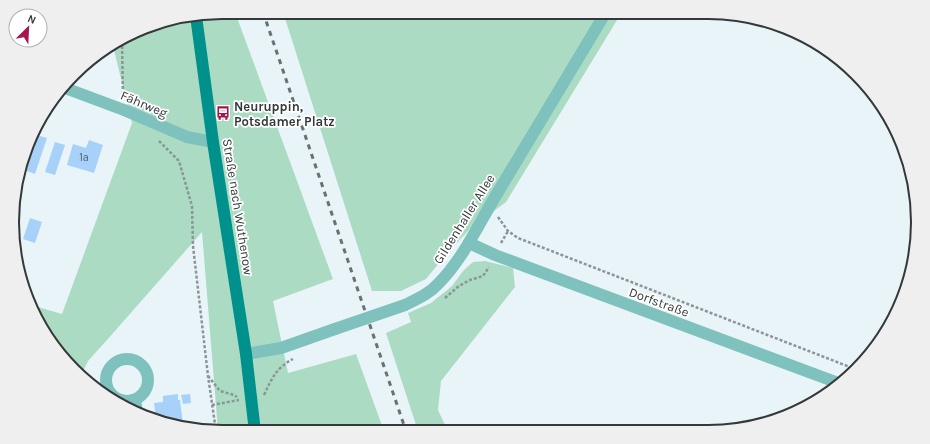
<svg xmlns="http://www.w3.org/2000/svg" width="930" height="444" font-family="Karla,sans-serif">
<rect width="100%" height="100%" fill="#e8f4f8"/>
<g fill="#abdcc3">
<polygon points="222,12 235,12 333,279 273,301 288,373 356,354 384,431 222,432 218,431 202,232 107,340 88,361 81,375 74,371 34,315 31,305 62,314 132,123 113,46 154,23"/>
<polygon points="283,12 622,12 506,202 471,228 448,252 426,279 401,291 372,291"/>
<polygon points="485,261 513,268 515,287 441,381 438,410 448,431 418,431 386,333 411,322 408,313 431,303 452,286 463,271 473,262"/>
</g>
<g fill="#a8d1fa">
<polygon points="36,135 47,138 35,174 24,170"/>
<polygon points="89,140 103,145 94,173 67,165 73,144 86,148"/>
<polygon points="55,142 65,145 55,175 45,172"/>
<polygon points="30,218 42,222 35,243 23,239"/>
<polygon points="178,394 178,400 180,400 183,424 156,419 154,403 163,402 163,396"/>
<polygon points="190,394 191,403 183,404 181,395"/>
</g>
<g fill="none" stroke-linecap="round" stroke-linejoin="round">
<g stroke="#8b9496" stroke-width="2.5" stroke-dasharray="3 2" stroke-linecap="butt">
<polyline points="122,41 123,96"/>
<polyline points="159,141 179,161 192,206 193,246 208,376 216,431"/>
<polyline points="498,217 508,231 518,238 855,369"/>
<polyline points="501,243 508,231"/>
<polyline points="445,298 459,286 470,280 483,276 489,267"/>
<polyline points="208,376 220,391 234,395 237,397"/>
<path d="M264 395C272 378 276 368 293 359"/>
<polyline points="212,405 239,400"/>
</g>
<g stroke="#7ec1bd" stroke-width="12">
<polyline points="65,88 124,110 187,137 213,142"/>
<polyline points="469,243 495,255 841,384"/>
<path d="M405 305C417 299 429 294 438 284 464 258 479 223 498 192 534 132 570 72 606 12"/>
<polyline points="246,354 281,348 335,329"/>
<circle cx="127" cy="380" r="21"/>
<polyline points="135,400 137,413"/>
</g>
<polyline stroke="#00918d" stroke-width="12" points="196,16 213,142 246,354 255,432"/>
<polyline stroke="#6a7173" stroke-width="3" stroke-dasharray="5 5" stroke-linecap="butt" points="263,12 406,431"/>
<polyline stroke="#7ec1bd" stroke-width="12" points="335,329 405,305"/>
</g>
<defs>
<symbol id="bus-bare" viewBox="-9 -9 18 18"><path d="M-5-6H5V4H4V6H2V4H-2V6H-4V4H-5ZM-3.5-4V0h7V-4ZM-3.5 1.2v1.5H-2V1.2ZM2 1.2v1.5H3.5V1.2Z" fill="#a71550" stroke="#fff" stroke-width="2.5" paint-order="stroke"/></symbol>
</defs>
<g fill-rule="evenodd">
<use href="#bus-bare" x="213" y="103" width="20" height="20"/>
</g>
<g text-anchor="middle" dominant-baseline="central" stroke-width="3.5" stroke-linejoin="round" paint-order="stroke">
<g font-size="11" fill="#505e69">
<text x="84" y="157">1a</text>
</g>
<g font-size="13" fill="#333839" stroke="#fff">
<text transform="translate(144 104) rotate(23)">Fährweg</text>
<text transform="translate(238 207) rotate(81)">Straße nach Wuthenow</text>
<text transform="translate(464 219) rotate(-58)">Gildenhaller Allee</text>
<text transform="translate(659 302) rotate(20)">Dorfstraße</text>
</g>
<g font-size="13" font-weight="bold" fill="#333839" stroke="#fff" text-anchor="start">
<text x="234" y="106">Neuruppin,<tspan x="234" dy="15">Potsdamer Platz</tspan></text>
</g>
</g>
<path d="M0 0H930V444H0ZM222 19H708A203 203 0 0 1 911 222V222A203 203 0 0 1 708 425H222A203 203 0 0 1 19 222V222A203 203 0 0 1 222 19Z" fill="#efefef" fill-rule="evenodd"/>
<path fill="none" stroke="#333839" stroke-width="2" d="M222 19H708A203 203 0 0 1 911 222V222A203 203 0 0 1 708 425H222A203 203 0 0 1 19 222V222A203 203 0 0 1 222 19Z"/>
<g transform="translate(28 28) rotate(24)"><circle r="19" fill="#ffffff" stroke="#adafb0"/>
<path d="M0-3L7 15L0 10L-7 15Z" fill="#a71550"/>
<text y="-6" font-size="11" font-weight="bold" text-anchor="middle" fill="#333839">N</text>
</g>
</svg>
